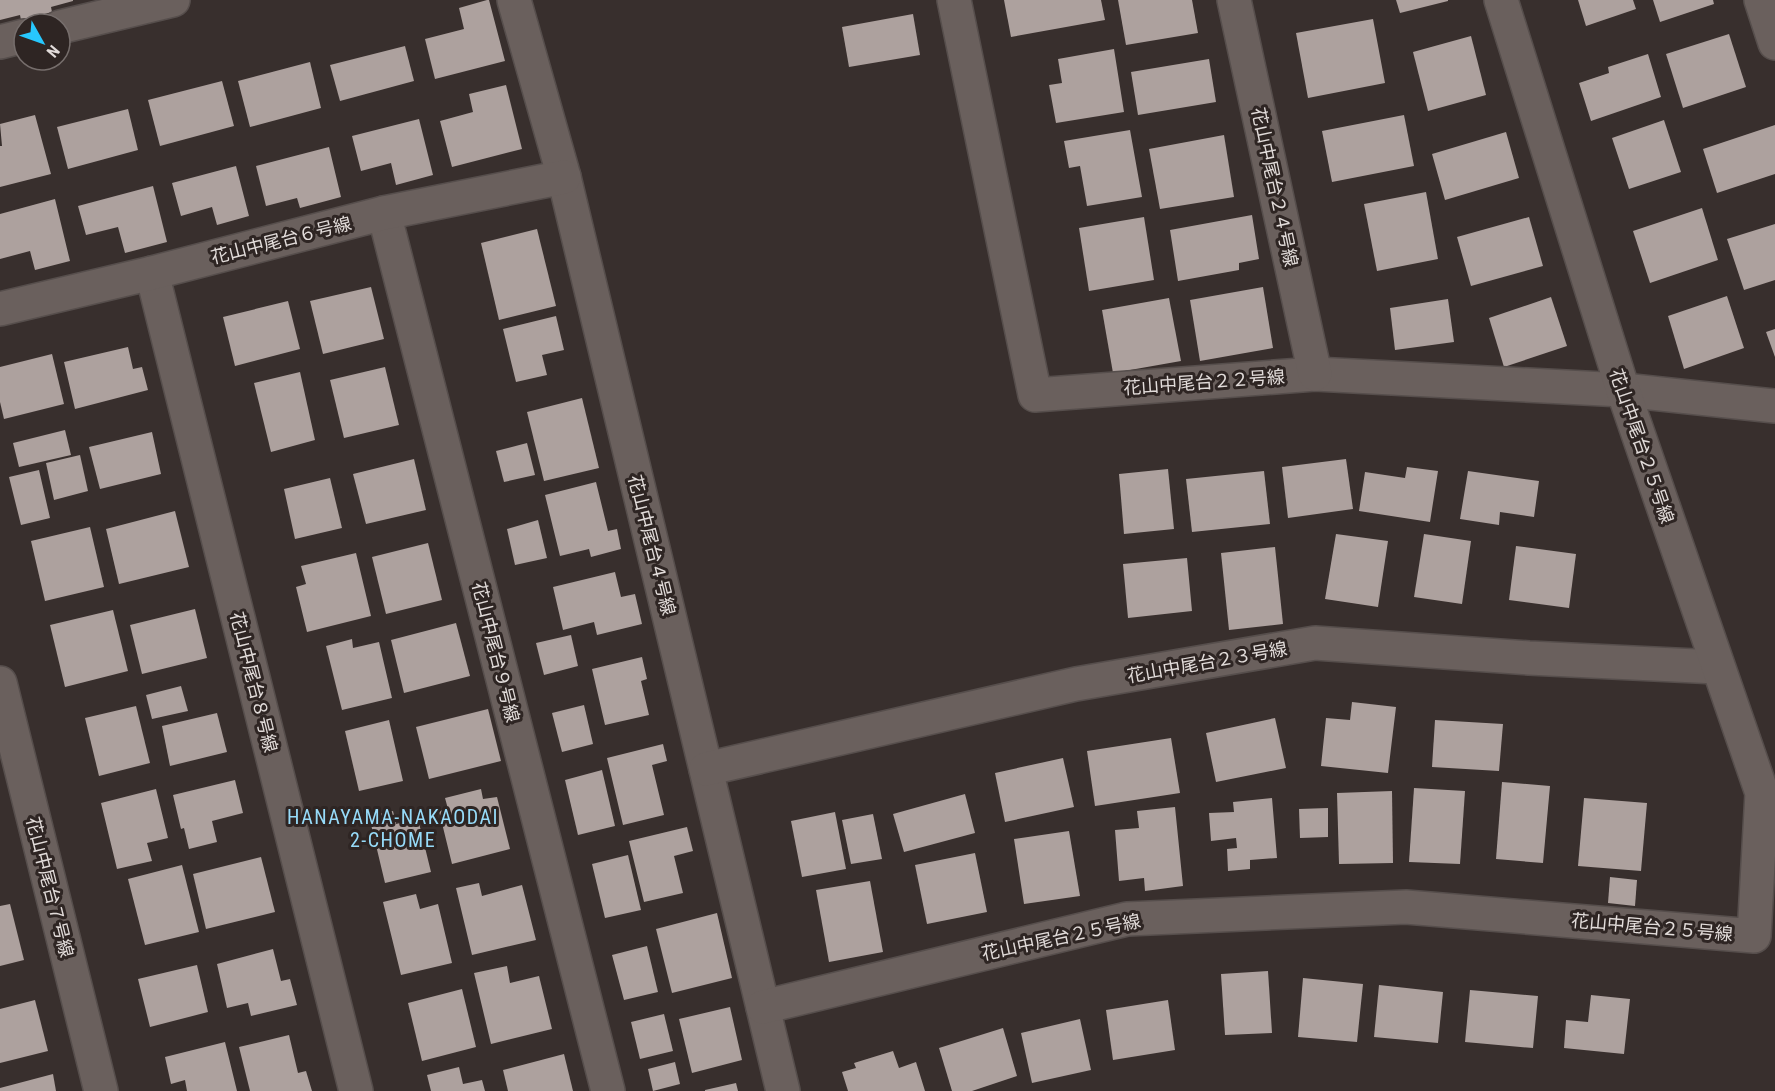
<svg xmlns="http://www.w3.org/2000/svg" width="1775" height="1091" font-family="'Roboto Condensed','Noto Sans JP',sans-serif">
<rect width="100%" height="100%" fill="#382f2d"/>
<g fill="#ada19e">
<polygon points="0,0 73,0 73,1 51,7 52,12 21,20 20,15 0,20"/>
<polygon points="487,0 489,0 505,61 435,79 425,39 464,29 459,8"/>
<polygon points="1004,0 1101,0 1105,20 1011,37"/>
<polygon points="1118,0 1192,0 1198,33 1126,45"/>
<polygon points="1396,0 1448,0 1448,1 1400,13"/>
<polygon points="1578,0 1633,0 1636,9 1586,26"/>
<polygon points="1653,0 1713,0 1714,4 1660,22"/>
<polygon points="913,14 920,55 849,67 842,27"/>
<polygon points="1373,19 1385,83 1308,98 1296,33"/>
<polygon points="1729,34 1746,87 1683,108 1666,54"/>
<polygon points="1471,36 1486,95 1428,111 1413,52"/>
<polygon points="405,46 414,81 340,101 330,65"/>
<polygon points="1114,49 1124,112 1056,123 1049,85 1062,83 1058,59"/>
<polygon points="1648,54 1661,97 1591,121 1579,83 1609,73 1608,67"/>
<polygon points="1209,59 1216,102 1138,115 1131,72"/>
<polygon points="310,62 321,108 250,127 238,81"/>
<polygon points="222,81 234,126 160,146 148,100"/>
<polygon points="506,85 522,149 452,167 440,121 473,112 469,94"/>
<polygon points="128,109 138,150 68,169 57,127"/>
<polygon points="35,115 51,174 0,187 0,146 2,146 0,124"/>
<polygon points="1404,115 1414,166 1332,182 1322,131"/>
<polygon points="419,119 433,175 396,185 391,163 361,171 352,136"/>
<polygon points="1664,120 1681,172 1629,189 1612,138"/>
<polygon points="1775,125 1775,174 1717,193 1703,149"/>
<polygon points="1130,130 1142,197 1087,206 1080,166 1069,168 1064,141"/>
<polygon points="1506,132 1519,178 1445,200 1432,154"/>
<polygon points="1224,135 1234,197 1160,209 1149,149"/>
<polygon points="329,147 341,197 300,208 297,198 266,206 256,166"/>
<polygon points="236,166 249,216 217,225 212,207 181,216 172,183"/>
<polygon points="153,186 167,242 125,253 118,227 86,235 78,206"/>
<polygon points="1426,192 1438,259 1377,271 1364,204"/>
<polygon points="55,199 70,261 35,270 30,251 0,259 0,214"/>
<polygon points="1702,208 1718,260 1650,283 1633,231"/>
<polygon points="1252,215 1259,259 1239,263 1239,270 1178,281 1170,230"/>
<polygon points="1144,217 1154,280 1089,291 1079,228"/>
<polygon points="1529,217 1543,266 1471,286 1457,237"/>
<polygon points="1775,224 1775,280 1744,290 1727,239"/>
<polygon points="537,229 556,306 499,320 481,243"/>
<polygon points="371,287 384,339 323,354 310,301"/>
<polygon points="1263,287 1273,348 1200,361 1190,300"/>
<polygon points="1727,296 1744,348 1684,369 1668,316"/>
<polygon points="1551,297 1567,346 1504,367 1489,318"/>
<polygon points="1169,298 1181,361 1113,373 1102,310"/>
<polygon points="1448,299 1454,342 1395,350 1390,308"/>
<polygon points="288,301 300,349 235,366 223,317"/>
<polygon points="556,316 564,350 542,355 547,375 516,382 503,329"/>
<polygon points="1775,329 1775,357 1766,332"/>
<polygon points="128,347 133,369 142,367 148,390 75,409 64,362"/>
<polygon points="52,354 64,404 4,419 0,402 0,367"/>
<polygon points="385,367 399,425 344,438 330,380"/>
<polygon points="300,372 315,440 271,452 254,383"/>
<polygon points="582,398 599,468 544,481 527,412"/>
<polygon points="65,430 71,455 19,467 13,443"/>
<polygon points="152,432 161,474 100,489 89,447"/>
<polygon points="527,443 535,475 504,482 496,451"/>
<polygon points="80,455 88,491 54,500 46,463"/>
<polygon points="414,459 426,510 366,524 353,474"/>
<polygon points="1346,459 1353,509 1288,518 1282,467"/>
<polygon points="1407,467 1438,471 1430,522 1359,511 1365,472 1405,478"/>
<polygon points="1168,469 1174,529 1124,534 1119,474"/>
<polygon points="39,470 50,518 21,525 9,477"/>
<polygon points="1264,471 1270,524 1192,532 1186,479"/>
<polygon points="1468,471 1539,481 1534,517 1500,512 1499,525 1460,519"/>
<polygon points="330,478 342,528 295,539 284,489"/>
<polygon points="596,482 608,531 617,529 621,549 591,557 589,549 560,556 545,495"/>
<polygon points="175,511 189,567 119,584 106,529"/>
<polygon points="538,520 547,558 515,565 507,529"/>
<polygon points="90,527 104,587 45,601 31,541"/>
<polygon points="1336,534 1388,541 1378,607 1325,599"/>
<polygon points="1424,534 1471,541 1462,604 1414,597"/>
<polygon points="428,543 442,600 386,614 372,557"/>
<polygon points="1516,546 1576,554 1569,608 1509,600"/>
<polygon points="1275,547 1283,624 1229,630 1221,553"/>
<polygon points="356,553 371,616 307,632 296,587 306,584 301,566"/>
<polygon points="1187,558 1192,611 1128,618 1123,564"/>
<polygon points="615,572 621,597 635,594 642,624 597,635 594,622 563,630 553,587"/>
<polygon points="195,609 207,658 142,674 130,625"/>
<polygon points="113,610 128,671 65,687 50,625"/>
<polygon points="456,623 470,676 404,693 391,640"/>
<polygon points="571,635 578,666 544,675 536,643"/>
<polygon points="352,639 353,648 379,642 392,698 342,710 326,646"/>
<polygon points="642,657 647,679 641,681 649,715 605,725 592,669"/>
<polygon points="181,686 188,711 152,719 146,695"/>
<polygon points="1352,702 1396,707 1388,773 1321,766 1326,718 1350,720"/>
<polygon points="584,705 593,744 562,752 552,713"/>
<polygon points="136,706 150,763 99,776 85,718"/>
<polygon points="488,709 501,761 429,779 416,727"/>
<polygon points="217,713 227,752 170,766 162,726"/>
<polygon points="1275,718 1286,768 1216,782 1206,733"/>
<polygon points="389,720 403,781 359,791 345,731"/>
<polygon points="1435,720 1503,724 1499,771 1432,767"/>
<polygon points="1171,738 1180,793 1095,806 1087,751"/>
<polygon points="663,744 667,761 652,765 664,815 623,825 607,758"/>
<polygon points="1063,758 1074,807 1005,822 995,773"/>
<polygon points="602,770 615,826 578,835 565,780"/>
<polygon points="235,780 243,813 212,821 217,842 189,849 184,828 181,829 173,795"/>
<polygon points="1502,782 1550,786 1543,863 1496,859"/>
<polygon points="1414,788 1465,791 1460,864 1409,862"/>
<polygon points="156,789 168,838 147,843 152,861 117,869 101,803"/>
<polygon points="481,789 483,799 497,797 510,849 452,864 439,811 448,809 445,798"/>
<polygon points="1392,791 1393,863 1339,864 1337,793"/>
<polygon points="965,794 975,833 904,852 893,814"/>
<polygon points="1272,798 1277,858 1250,860 1250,869 1228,871 1227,849 1237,848 1236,838 1211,841 1209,813 1234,812 1233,802"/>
<polygon points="1584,798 1647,803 1641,871 1578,866"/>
<polygon points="1175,807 1183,886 1145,891 1144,878 1119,881 1115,830 1139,828 1137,811"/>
<polygon points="1328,808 1328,837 1300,838 1299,809"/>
<polygon points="393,811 396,824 418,819 431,872 385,883 369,816"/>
<polygon points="835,812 846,869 802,877 791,821"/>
<polygon points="873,814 882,859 851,864 842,820"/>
<polygon points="687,827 693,851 674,856 683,893 644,902 629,841"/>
<polygon points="1069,831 1080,896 1024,904 1014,839"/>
<polygon points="975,853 987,912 927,924 915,865"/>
<polygon points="628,855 641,910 605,918 592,864"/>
<polygon points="261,857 275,912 206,929 193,874"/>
<polygon points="182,865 199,932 145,945 128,879"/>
<polygon points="1610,877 1637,880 1635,906 1608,903"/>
<polygon points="870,881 883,952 829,962 816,890"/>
<polygon points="479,883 482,896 522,885 536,940 472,955 456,888"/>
<polygon points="416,894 420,909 438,904 452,963 401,975 383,902"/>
<polygon points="10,904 24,960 0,966 0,906"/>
<polygon points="717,913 732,978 672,993 656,929"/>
<polygon points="647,946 658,992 624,1000 612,955"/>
<polygon points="273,949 281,981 290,979 297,1005 251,1016 248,1003 227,1008 217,964"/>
<polygon points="197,965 208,1012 150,1027 138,979"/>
<polygon points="507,966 510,983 539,976 552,1029 491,1044 474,973"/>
<polygon points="1268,971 1272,1033 1225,1035 1221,974"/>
<polygon points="1303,978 1363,984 1357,1042 1298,1037"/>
<polygon points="1379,985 1443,992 1438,1043 1374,1037"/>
<polygon points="462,989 476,1047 422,1061 408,1003"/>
<polygon points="1470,990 1538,996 1533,1048 1465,1042"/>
<polygon points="1591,995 1630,999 1624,1054 1564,1048 1566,1020 1588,1022"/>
<polygon points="35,1000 48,1051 0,1063 0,1009"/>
<polygon points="1168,1000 1175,1050 1113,1060 1106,1010"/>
<polygon points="730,1007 742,1060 692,1073 679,1019"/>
<polygon points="664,1014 673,1051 640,1059 631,1022"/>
<polygon points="1080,1019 1091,1070 1032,1083 1021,1033"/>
<polygon points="1003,1028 1017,1076 972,1091 952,1091 939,1048"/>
<polygon points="289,1035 298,1073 306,1071 312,1091 250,1091 239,1047"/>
<polygon points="225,1042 237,1091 187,1091 185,1080 171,1084 165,1057"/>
<polygon points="893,1051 899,1068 916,1062 925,1091 848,1091 842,1072 856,1068 854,1063"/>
<polygon points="564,1054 573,1091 508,1091 503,1070"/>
<polygon points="675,1062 680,1084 653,1091 648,1069"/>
<polygon points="459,1067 463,1084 482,1080 485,1091 431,1091 427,1075"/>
<polygon points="53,1074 56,1091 0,1091 0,1088"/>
<polygon points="736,1083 738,1091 705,1091 705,1090"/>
</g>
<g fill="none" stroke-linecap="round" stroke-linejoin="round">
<defs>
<g id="minor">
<polyline points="514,0 564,177 783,1091"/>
<polyline points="954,0 1035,395 1315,374 1623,390 1775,406"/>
<polyline points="1234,0 1315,374"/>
<polyline points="1761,0 1775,43"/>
<polyline points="60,27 173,0"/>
<polyline points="0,42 24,36"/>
<polyline points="384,213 608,1091"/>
<polyline points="152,273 356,1091"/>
<polyline points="0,309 152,273 384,213 564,177"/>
<polyline points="0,683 101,1091"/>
<polyline points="706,769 1076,684 1315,643 1529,658 1717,667"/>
<polyline points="763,1007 1127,919 1406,907 1754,936 1762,793 1623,390 1501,0"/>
</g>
</defs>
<use href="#minor" stroke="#564e4c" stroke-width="36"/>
<use href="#minor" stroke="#6a605d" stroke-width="33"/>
</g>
<g text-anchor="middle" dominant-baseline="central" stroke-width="6" stroke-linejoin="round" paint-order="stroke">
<g font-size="18" fill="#e2dcda" stroke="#2e2523">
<text transform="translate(1275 187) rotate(78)">花山中尾台２４号線</text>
<text transform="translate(281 240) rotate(-14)">花山中尾台６号線</text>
<text transform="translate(1204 382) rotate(-4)">花山中尾台２２号線</text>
<text transform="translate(1642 446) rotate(71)">花山中尾台２５号線</text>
<text transform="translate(652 545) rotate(76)">花山中尾台４号線</text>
<text transform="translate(496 652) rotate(76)">花山中尾台９号線</text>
<text transform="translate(1207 662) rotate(-10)">花山中尾台２３号線</text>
<text transform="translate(254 682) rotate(76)">花山中尾台８号線</text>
<text transform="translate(50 887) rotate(76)">花山中尾台７号線</text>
<text transform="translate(1652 927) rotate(5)">花山中尾台２５号線</text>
<text transform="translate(1061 937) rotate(-12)">花山中尾台２５号線</text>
</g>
<g font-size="20" letter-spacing="1.5" fill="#97dbf9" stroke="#2e2523">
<text x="393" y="817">HANAYAMA-NAKAODAI<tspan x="393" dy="23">2-CHOME</tspan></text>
</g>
</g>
<g transform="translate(42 42) rotate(130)"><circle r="28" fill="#2e2523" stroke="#766e6c" stroke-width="1.5"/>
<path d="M0-4.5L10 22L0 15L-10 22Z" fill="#27c8fe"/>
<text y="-9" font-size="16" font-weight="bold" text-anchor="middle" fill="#e2dcda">N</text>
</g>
</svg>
